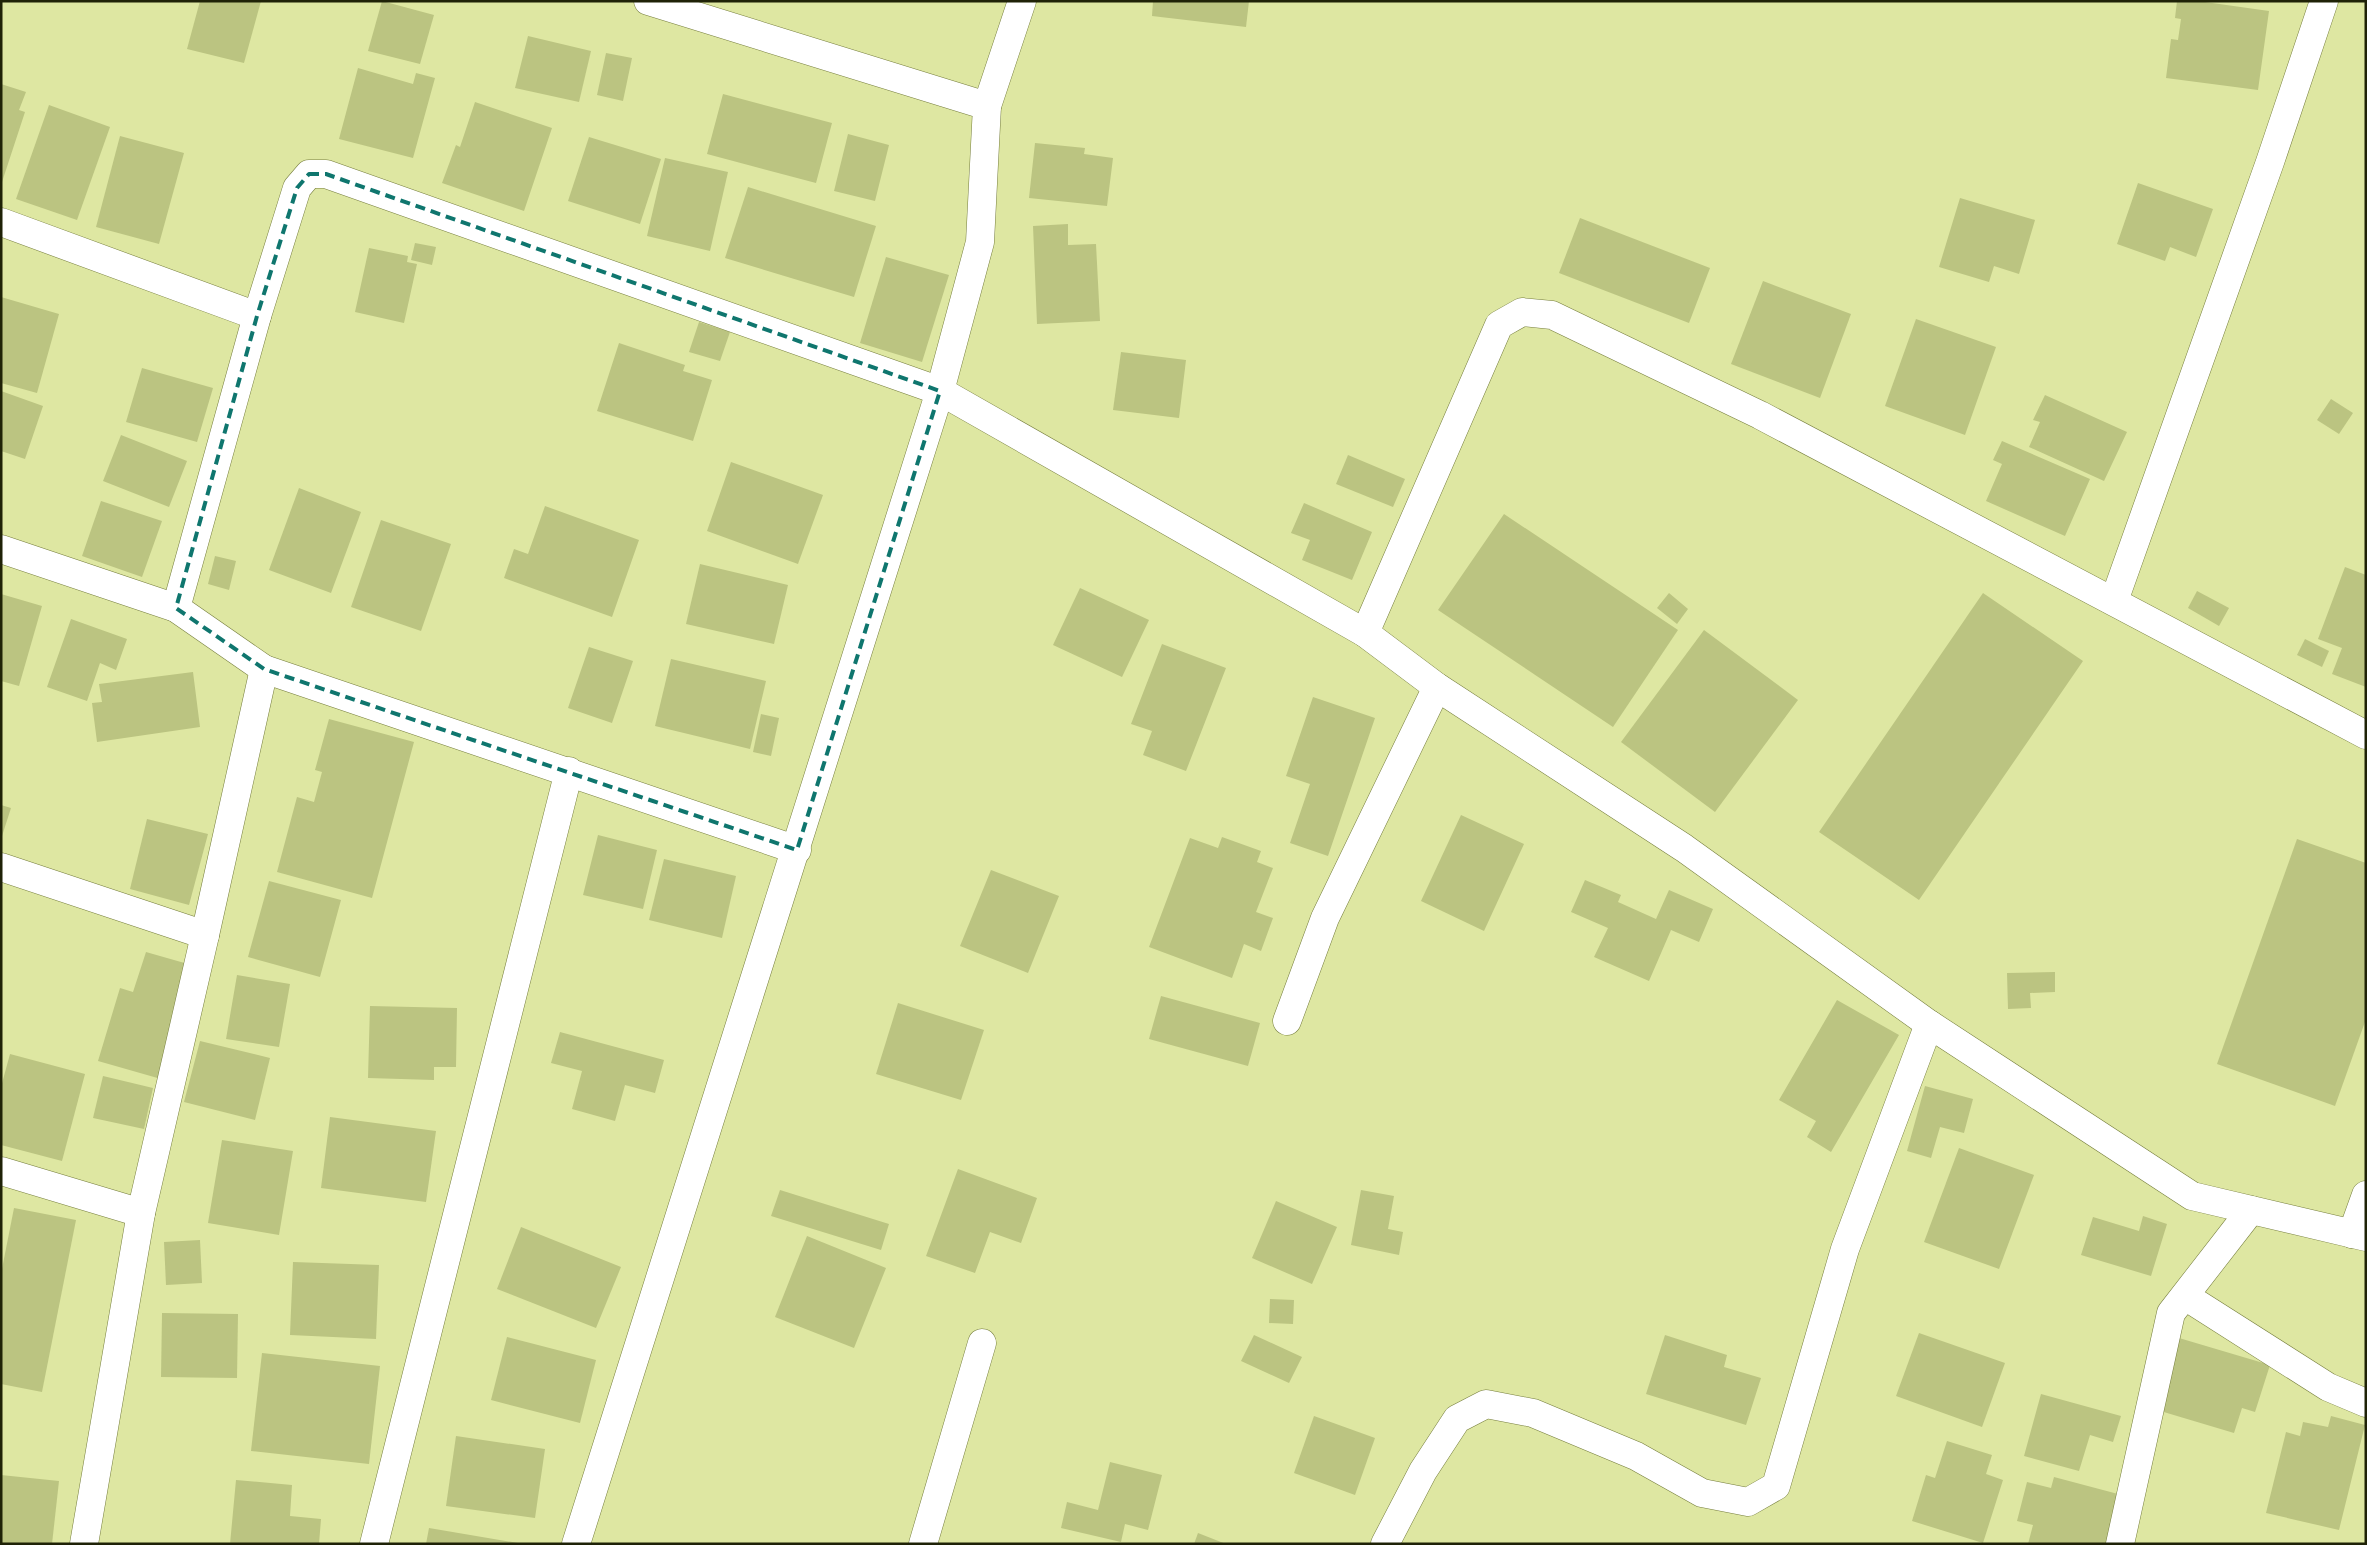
<svg xmlns="http://www.w3.org/2000/svg" width="2367" height="1545" font-family="'PT Sans',sans-serif">
<rect width="100%" height="100%" fill="#dee7a2"/>
<g fill="#bbc481">
<polygon points="200,1 261,1 244,63 187,49"/>
<polygon points="382,1 434,15 420,64 368,51"/>
<polygon points="1153,1 1249,1 1246,27 1152,16"/>
<polygon points="2177,1 2198,1 2269,11 2258,90 2166,78 2171,39 2178,40 2181,19 2175,18"/>
<polygon points="528,36 591,51 579,102 515,88"/>
<polygon points="606,53 632,58 623,101 597,95"/>
<polygon points="358,68 413,84 416,73 435,78 413,158 339,139"/>
<polygon points="1,84 26,92 19,110 25,112 2,182"/>
<polygon points="723,94 832,123 816,183 707,154"/>
<polygon points="475,102 552,128 524,211 442,183 456,145 460,147"/>
<polygon points="49,105 110,127 77,220 16,199"/>
<polygon points="848,134 889,145 875,201 834,191"/>
<polygon points="120,136 184,153 159,244 96,227"/>
<polygon points="589,137 661,159 640,224 568,201"/>
<polygon points="1035,143 1085,148 1084,154 1113,158 1107,206 1029,198"/>
<polygon points="665,158 728,172 710,251 647,236"/>
<polygon points="2138,183 2213,209 2196,257 2170,247 2165,261 2117,244"/>
<polygon points="748,187 876,226 854,297 725,258"/>
<polygon points="1960,198 2035,220 2019,274 1994,266 1989,282 1939,267"/>
<polygon points="1580,218 1710,268 1689,323 1559,273"/>
<polygon points="1068,224 1068,245 1096,244 1100,321 1037,324 1033,226"/>
<polygon points="415,243 436,247 432,265 411,260"/>
<polygon points="369,248 408,256 407,262 417,264 404,323 355,312"/>
<polygon points="886,257 949,275 922,362 860,343"/>
<polygon points="1763,281 1851,314 1820,398 1731,364"/>
<polygon points="1,297 59,314 37,393 1,383"/>
<polygon points="1916,319 1996,347 1965,435 1885,406"/>
<polygon points="699,322 730,332 720,361 689,352"/>
<polygon points="619,343 685,365 683,371 712,380 693,441 597,411"/>
<polygon points="1121,352 1186,360 1179,418 1113,410"/>
<polygon points="142,368 213,388 197,442 126,422"/>
<polygon points="1,391 43,406 25,459 1,451"/>
<polygon points="2045,395 2127,432 2104,481 2029,447 2040,422 2033,420"/>
<polygon points="2331,399 2353,413 2339,434 2317,420"/>
<polygon points="121,435 187,461 169,507 103,481"/>
<polygon points="2002,441 2090,479 2065,536 1986,501 2002,464 1993,460"/>
<polygon points="1348,455 1405,479 1393,507 1336,484"/>
<polygon points="731,462 823,495 798,564 707,531"/>
<polygon points="299,488 361,512 331,593 269,570"/>
<polygon points="101,501 162,521 142,577 82,556"/>
<polygon points="1304,503 1372,532 1352,580 1302,560 1310,540 1291,533"/>
<polygon points="545,506 639,540 612,617 504,578 514,549 528,554"/>
<polygon points="1504,514 1678,630 1613,727 1438,610"/>
<polygon points="381,520 451,544 421,631 351,607"/>
<polygon points="215,556 236,561 229,590 208,584"/>
<polygon points="700,564 788,585 774,644 686,624"/>
<polygon points="2345,567 2366,575 2366,687 2332,674 2342,648 2318,639"/>
<polygon points="1080,588 1149,620 1122,677 1053,645"/>
<polygon points="2197,591 2229,608 2219,626 2188,608"/>
<polygon points="1669,593 1688,609 1677,624 1657,608"/>
<polygon points="1983,593 2083,661 1919,900 1819,832"/>
<polygon points="1,594 42,606 19,686 1,681"/>
<polygon points="71,619 127,639 116,670 100,663 87,701 47,687"/>
<polygon points="1704,630 1798,700 1715,812 1621,742"/>
<polygon points="2305,639 2329,651 2322,667 2297,655"/>
<polygon points="1162,644 1226,668 1186,771 1143,755 1152,731 1131,724"/>
<polygon points="589,647 633,661 612,723 568,708"/>
<polygon points="671,659 766,681 750,749 655,726"/>
<polygon points="193,672 200,727 97,742 92,703 102,702 99,684"/>
<polygon points="1313,697 1375,718 1328,856 1290,843 1310,784 1286,776"/>
<polygon points="761,714 779,718 771,756 753,752"/>
<polygon points="329,719 414,742 372,898 277,872 297,797 314,802 322,772 315,770"/>
<polygon points="1,805 11,808 2,836 1,835"/>
<polygon points="1461,815 1524,844 1484,931 1421,901"/>
<polygon points="147,819 208,834 189,905 130,889"/>
<polygon points="598,835 657,850 643,909 583,895"/>
<polygon points="1222,837 1261,851 1257,862 1273,868 1256,912 1273,918 1261,951 1244,944 1232,978 1149,947 1190,838 1218,848"/>
<polygon points="2297,839 2366,863 2366,1019 2335,1106 2217,1064"/>
<polygon points="664,859 736,876 722,938 649,920"/>
<polygon points="991,870 1059,896 1028,973 960,946"/>
<polygon points="1585,880 1621,895 1618,902 1656,919 1669,890 1713,909 1699,942 1671,930 1649,981 1594,957 1608,928 1571,912"/>
<polygon points="269,881 341,900 320,977 248,957"/>
<polygon points="146,952 195,966 161,1079 98,1061 120,988 133,992"/>
<polygon points="2055,972 2055,992 2030,993 2031,1008 2008,1009 2007,973"/>
<polygon points="237,975 290,984 279,1047 226,1039"/>
<polygon points="1161,996 1260,1023 1248,1066 1149,1039"/>
<polygon points="1837,1000 1899,1035 1831,1152 1807,1137 1816,1121 1779,1100"/>
<polygon points="898,1003 984,1030 961,1100 876,1074"/>
<polygon points="370,1006 457,1008 456,1067 434,1067 434,1080 368,1078"/>
<polygon points="560,1032 664,1060 655,1093 625,1085 615,1121 572,1109 582,1071 551,1063"/>
<polygon points="200,1041 270,1058 255,1120 184,1102"/>
<polygon points="10,1054 85,1074 62,1161 1,1145 1,1087"/>
<polygon points="103,1076 153,1088 144,1129 93,1118"/>
<polygon points="1925,1086 1973,1099 1964,1133 1940,1127 1931,1158 1907,1151"/>
<polygon points="330,1117 436,1131 426,1202 321,1188"/>
<polygon points="222,1140 293,1151 279,1235 208,1223"/>
<polygon points="1959,1148 2034,1175 1999,1269 1924,1242"/>
<polygon points="958,1169 1037,1198 1021,1243 990,1232 975,1273 926,1256"/>
<polygon points="780,1190 889,1224 881,1250 771,1216"/>
<polygon points="1361,1190 1394,1196 1388,1229 1403,1232 1399,1255 1351,1245"/>
<polygon points="1276,1201 1337,1227 1312,1284 1252,1258"/>
<polygon points="14,1208 76,1220 42,1392 1,1384 1,1274"/>
<polygon points="2143,1216 2167,1224 2151,1276 2081,1255 2093,1217 2139,1231"/>
<polygon points="521,1227 621,1267 596,1328 497,1289"/>
<polygon points="807,1236 886,1268 854,1348 775,1317"/>
<polygon points="200,1240 202,1283 166,1285 164,1242"/>
<polygon points="293,1262 379,1265 376,1339 290,1335"/>
<polygon points="1270,1299 1294,1300 1293,1324 1269,1323"/>
<polygon points="162,1313 238,1314 237,1378 161,1377"/>
<polygon points="1919,1333 2005,1363 1982,1427 1896,1396"/>
<polygon points="1254,1335 1302,1357 1289,1383 1241,1361"/>
<polygon points="1665,1335 1727,1355 1724,1367 1761,1378 1746,1425 1646,1394"/>
<polygon points="507,1337 596,1360 580,1423 491,1400"/>
<polygon points="2179,1338 2270,1365 2255,1412 2242,1408 2234,1433 2157,1410"/>
<polygon points="262,1353 380,1366 369,1464 251,1451"/>
<polygon points="2041,1394 2121,1416 2113,1442 2090,1435 2079,1471 2024,1456"/>
<polygon points="1314,1416 1375,1438 1355,1495 1294,1473"/>
<polygon points="2331,1416 2365,1425 2339,1530 2266,1513 2286,1432 2300,1436 2303,1422 2328,1427"/>
<polygon points="456,1436 545,1449 535,1518 446,1506"/>
<polygon points="1947,1441 1992,1455 1986,1474 2003,1480 1983,1543 1912,1521 1926,1475 1935,1478"/>
<polygon points="1110,1462 1162,1475 1148,1530 1125,1524 1121,1542 1061,1528 1067,1502 1098,1510"/>
<polygon points="1,1475 59,1481 52,1544 1,1544"/>
<polygon points="2054,1477 2118,1494 2106,1544 2028,1544 2033,1525 2017,1521 2027,1482 2051,1488"/>
<polygon points="236,1480 292,1485 290,1516 321,1519 319,1544 230,1544"/>
<polygon points="429,1528 518,1543 518,1544 426,1544"/>
<polygon points="1198,1533 1226,1544 1194,1544"/>
</g>
<g fill="none" stroke-linecap="round" stroke-linejoin="round">
<defs>
<g id="minor">
<polyline points="987,106 1022,1"/>
<polyline points="1,222 257,316"/>
<polyline points="1,549 176,608 264,669 797,850"/>
<polyline points="2114,601 2270,162 2324,1"/>
<polyline points="176,608 257,316 297,188 309,174 326,174 940,391 1365,633 1437,687 1684,848 1929,1024 2192,1196 2366,1237"/>
<polyline points="1365,633 1499,325 1522,312 1552,315 1760,415 2366,735"/>
<polyline points="1,867 205,935 264,669"/>
<polyline points="1287,1021 1325,918 1437,687"/>
<polyline points="1,1171 141,1213"/>
<polyline points="2352,1234 2366,1195"/>
<polyline points="2185,1296 2328,1387 2366,1403"/>
<polyline points="84,1544 141,1213 205,935"/>
<polyline points="374,1544 569,771"/>
<polyline points="576,1544 940,391 980,242 987,106 648,1"/>
<polyline points="923,1544 982,1343"/>
<polyline points="1385,1544 1423,1471 1457,1419 1486,1404 1533,1413 1636,1456 1702,1493 1748,1502 1776,1486 1845,1249 1929,1024"/>
<polyline points="2120,1544 2171,1313 2251,1210"/>
</g>
</defs>
<use href="#minor" stroke="#767e3d" stroke-width="29"/>
<use href="#minor" stroke="#fff" stroke-width="28"/>
</g>
<path fill="none" stroke="#0f766e" stroke-width="4" stroke-dasharray="10 6" stroke-linejoin="round" d="M309 174H326L940 391 797 850 264 669 176 608 257 316 297 188Z"/>
<rect width="2367" height="1545" fill="none" stroke="#1f2207" stroke-width="5"/>
</svg>
